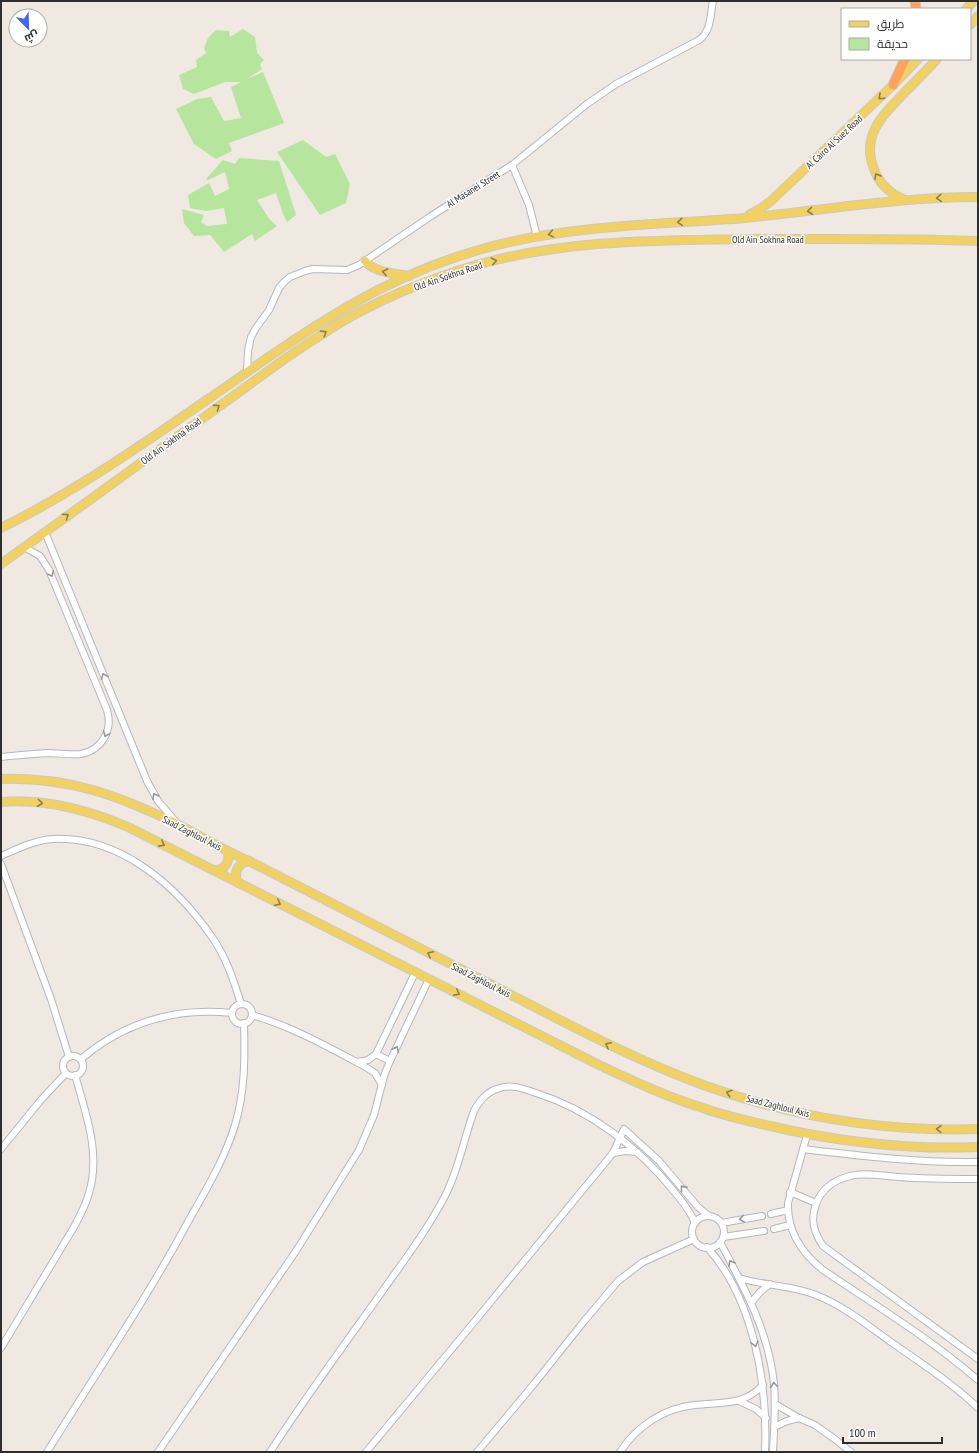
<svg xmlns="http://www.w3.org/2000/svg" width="979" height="1453" font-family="'PT Sans Narrow',Cairo,sans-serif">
<rect width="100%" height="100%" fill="#efe9e1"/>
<g fill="#b6e59e">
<polygon points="243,29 255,37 257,53 264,60 260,64 262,69 247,79 263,72 284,123 229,143 232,151 216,159 194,144 176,109 197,99 211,97 224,121 241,118 231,87 241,82 225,82 194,94 183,89 179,75 197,67 196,60 206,53 204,48 208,38 216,30 229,31 230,37"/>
<polygon points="303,140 326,157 335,154 350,184 346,203 320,215 277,152"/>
<polygon points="239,158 279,161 296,215 287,222 283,214 276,193 257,200 270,220 277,226 255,241 252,234 224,252 210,235 194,236 184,223 182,209 204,215 201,222 207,226 227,224 224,208 206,211 190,208 188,195 209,183 215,196 229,189 225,172 208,180 206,179 223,160 235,164"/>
</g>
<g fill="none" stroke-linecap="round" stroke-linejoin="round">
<defs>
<g id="minor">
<polyline points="512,165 529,205 537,237"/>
<path d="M247 372 248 351 251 337 256 328 269 310 279 288 284 282 290 277 305 271 313 269 347 270 359 265 431 216 512 165 587 104 616 84 699 40C712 30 710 15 713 1"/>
<polyline points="45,532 147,781 158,801 176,822"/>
<path d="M1 757C16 755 32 754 47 753 58 753 70 755 81 754 102 750 113 730 107 710L49 570 40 556 24 547"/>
<path d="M1 856C17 849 35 840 53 839 120 836 176 885 212 937 226 957 234 981 241 1004"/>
<polyline points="1,864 51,999 69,1057"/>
<circle cx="242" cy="1014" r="10"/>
<path d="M252 1015C291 1026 328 1047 364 1066L375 1073 382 1085"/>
<polyline points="376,1054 390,1061"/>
<circle cx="73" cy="1066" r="10"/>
<path d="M81 1059C125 1022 175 1007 232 1013"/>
<polyline points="358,1062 368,1060 376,1054 415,973"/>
<path d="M807 1135 788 1203C787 1231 802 1253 823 1270 875 1305 931 1339 978 1380"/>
<polyline points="1,1149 40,1101 66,1073"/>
<path d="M803 1149C861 1156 919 1163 978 1162"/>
<polyline points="613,1153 625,1151 637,1152"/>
<path d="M978 1179C952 1179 925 1179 898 1177 883 1176 865 1172 850 1176 834 1180 822 1188 816 1204 810 1220 814 1233 823 1246L978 1359"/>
<polyline points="790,1192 816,1203"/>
<polyline points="771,1214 788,1210"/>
<circle cx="708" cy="1232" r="16"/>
<polyline points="721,1223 762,1216"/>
<polyline points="774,1229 790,1225"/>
<polyline points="723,1237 764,1231"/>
<path d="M720 1242C744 1287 769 1332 774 1384 776 1407 774 1430 773 1452"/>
<path d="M707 1247C754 1299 768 1385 765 1452"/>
<path d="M739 1278C765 1286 791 1285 816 1295 844 1306 867 1325 891 1342 921 1363 952 1383 978 1408"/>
<polyline points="751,1303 760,1292 770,1284"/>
<path d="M1 1348 74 1227C80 1216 86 1205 89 1193 101 1154 86 1114 75 1075"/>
<polyline points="739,1401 756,1409 766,1418"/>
<polyline points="775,1404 799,1418 815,1425 836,1440 851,1452"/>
<polyline points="774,1427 787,1421 799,1418"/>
<path d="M47 1452C95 1375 146 1300 189 1220 206 1190 225 1158 235 1125 245 1092 245 1058 244 1023"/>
<polyline points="158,1452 296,1251 359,1150 374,1115 384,1076 390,1061 429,979"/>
<path d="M270 1452C303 1401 339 1352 374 1303 399 1267 426 1233 446 1194 459 1168 464 1138 474 1111 480 1100 487 1091 500 1088 512 1084 524 1089 536 1093 590 1110 638 1147 673 1190 681 1200 690 1210 695 1223"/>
<polyline points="366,1452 475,1321 613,1153 624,1129 659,1161 698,1207 709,1216"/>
<polyline points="477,1452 534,1384 585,1320 618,1281 643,1262 694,1239"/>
<path d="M620 1452C637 1426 664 1408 695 1405 721 1402 744 1406 763 1385"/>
</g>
<g id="major">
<polyline points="966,9 974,1"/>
<polyline points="970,25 978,16"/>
<path d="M905 200C891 194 879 184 874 169 861 136 882 116 903 94 914 83 926 71 937 59"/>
<polyline points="749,215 760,209 771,201 893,85 918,59"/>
<path d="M365 261C375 273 394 273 409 276"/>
<path d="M1 528C82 488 156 435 230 384 278 350 326 317 378 290 435 261 497 241 560 233 621 224 683 223 745 218 823 210 900 197 978 197"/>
<path d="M1 564 275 366C290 355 305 345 321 335 362 307 409 287 457 271 553 239 657 240 758 239 831 239 905 238 978 241"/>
<path d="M1 779C69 777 118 795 179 825 202 837 225 851 249 861 330 903 411 944 492 985 562 1021 632 1059 706 1086 793 1117 886 1132 978 1129"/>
<path d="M1 802C45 798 88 810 128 827L599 1065C633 1081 667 1097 703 1108 725 1116 748 1121 770 1126 839 1142 907 1150 978 1147"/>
<path d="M213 870C224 871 230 863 228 852"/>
<path d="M238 883C233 872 238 863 249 861"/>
</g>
<g id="highway">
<polyline points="915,1 916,9"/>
<polyline points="893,85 905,59"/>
</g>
</defs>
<use href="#minor" stroke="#b4b7c1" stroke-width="8"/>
<use href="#major" stroke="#c9c9c9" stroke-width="10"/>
<use href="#highway" stroke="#c9c9c9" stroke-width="11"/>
<use href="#minor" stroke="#fff" stroke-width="6"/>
<use href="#major" stroke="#f2d163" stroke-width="8"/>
<use href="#highway" stroke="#ffa35c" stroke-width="9"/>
</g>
<defs><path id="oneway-chevron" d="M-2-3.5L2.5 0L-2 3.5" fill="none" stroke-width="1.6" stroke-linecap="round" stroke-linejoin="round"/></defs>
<g stroke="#908048">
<use href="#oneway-chevron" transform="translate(881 97) rotate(137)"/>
<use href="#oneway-chevron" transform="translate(877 176) rotate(-119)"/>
<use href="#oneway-chevron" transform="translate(939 198) rotate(176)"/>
<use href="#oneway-chevron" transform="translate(810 211) rotate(174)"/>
<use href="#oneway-chevron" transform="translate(680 222) rotate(176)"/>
<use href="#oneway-chevron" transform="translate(551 234) rotate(170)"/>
<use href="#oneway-chevron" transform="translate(494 261) rotate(-13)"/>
<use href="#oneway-chevron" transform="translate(385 272) rotate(-168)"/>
<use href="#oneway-chevron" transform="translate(324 333) rotate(-32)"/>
<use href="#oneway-chevron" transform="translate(217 407) rotate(-36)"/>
<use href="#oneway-chevron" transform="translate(66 516) rotate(-36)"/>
<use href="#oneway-chevron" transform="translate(40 803) rotate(6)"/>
<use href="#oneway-chevron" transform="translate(162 844) rotate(27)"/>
<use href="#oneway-chevron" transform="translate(278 903) rotate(27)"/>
<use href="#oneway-chevron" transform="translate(430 954) rotate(-153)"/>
<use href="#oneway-chevron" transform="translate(457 993) rotate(27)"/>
<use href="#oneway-chevron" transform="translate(608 1045) rotate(-153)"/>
<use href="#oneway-chevron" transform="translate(729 1093) rotate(-162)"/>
<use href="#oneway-chevron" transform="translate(939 1129) rotate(-179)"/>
</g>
<g stroke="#969696">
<use href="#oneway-chevron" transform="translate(51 574) rotate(66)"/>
<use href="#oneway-chevron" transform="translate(104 676) rotate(-112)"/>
<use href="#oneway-chevron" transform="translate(106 734) rotate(113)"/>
<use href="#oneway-chevron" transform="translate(155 796) rotate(-120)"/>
<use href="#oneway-chevron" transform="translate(396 1049) rotate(-65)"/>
<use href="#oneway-chevron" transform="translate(683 1188) rotate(-129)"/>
<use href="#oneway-chevron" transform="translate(742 1219) rotate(171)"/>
<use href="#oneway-chevron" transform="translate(731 1263) rotate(-119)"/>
<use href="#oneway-chevron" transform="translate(755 1344) rotate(76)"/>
<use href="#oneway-chevron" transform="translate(774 1385) rotate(-95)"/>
</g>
<g text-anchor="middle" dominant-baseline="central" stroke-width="3" stroke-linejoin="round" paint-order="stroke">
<g font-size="10" fill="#2e2e2e" stroke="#fff">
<text transform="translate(834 142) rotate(-43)">Al Cairo Al Suez Road</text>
<text transform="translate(473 189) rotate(-32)">Al Masanei Street</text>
<text x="768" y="239">Old Ain Sokhna Road</text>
<text transform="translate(448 276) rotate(-19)">Old Ain Sokhna Road</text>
<text transform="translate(171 441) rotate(-36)">Old Ain Sokhna Road</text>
<text transform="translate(192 833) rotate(27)">Saad Zaghloul Axis</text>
<text transform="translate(481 980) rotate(27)">Saad Zaghloul Axis</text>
<text transform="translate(778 1106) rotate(14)">Saad Zaghloul Axis</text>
</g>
</g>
<rect width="979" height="1453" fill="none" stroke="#2e2e2e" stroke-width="4"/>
<rect x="841" y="8" width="130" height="52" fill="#ffffff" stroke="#ababab"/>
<rect x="849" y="21" width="20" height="6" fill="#f2d163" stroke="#ababab"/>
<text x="877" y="28" font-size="12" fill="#2e2e2e">طريق</text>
<rect x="849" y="38" width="20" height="12" fill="#b6e59e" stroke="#ababab"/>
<text x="877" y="48" font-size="12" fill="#2e2e2e">حديقة</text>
<g transform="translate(28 28) rotate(157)"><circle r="19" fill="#ffffff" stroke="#ababab"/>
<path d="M0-3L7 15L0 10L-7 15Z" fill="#4264fb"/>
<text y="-6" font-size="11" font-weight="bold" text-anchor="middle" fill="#2e2e2e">ش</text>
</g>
<path d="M843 1437v6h99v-6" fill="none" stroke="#2e2e2e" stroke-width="2"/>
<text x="849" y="1437" font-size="12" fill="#2e2e2e" stroke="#ffffff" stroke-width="3" paint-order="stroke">100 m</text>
</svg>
